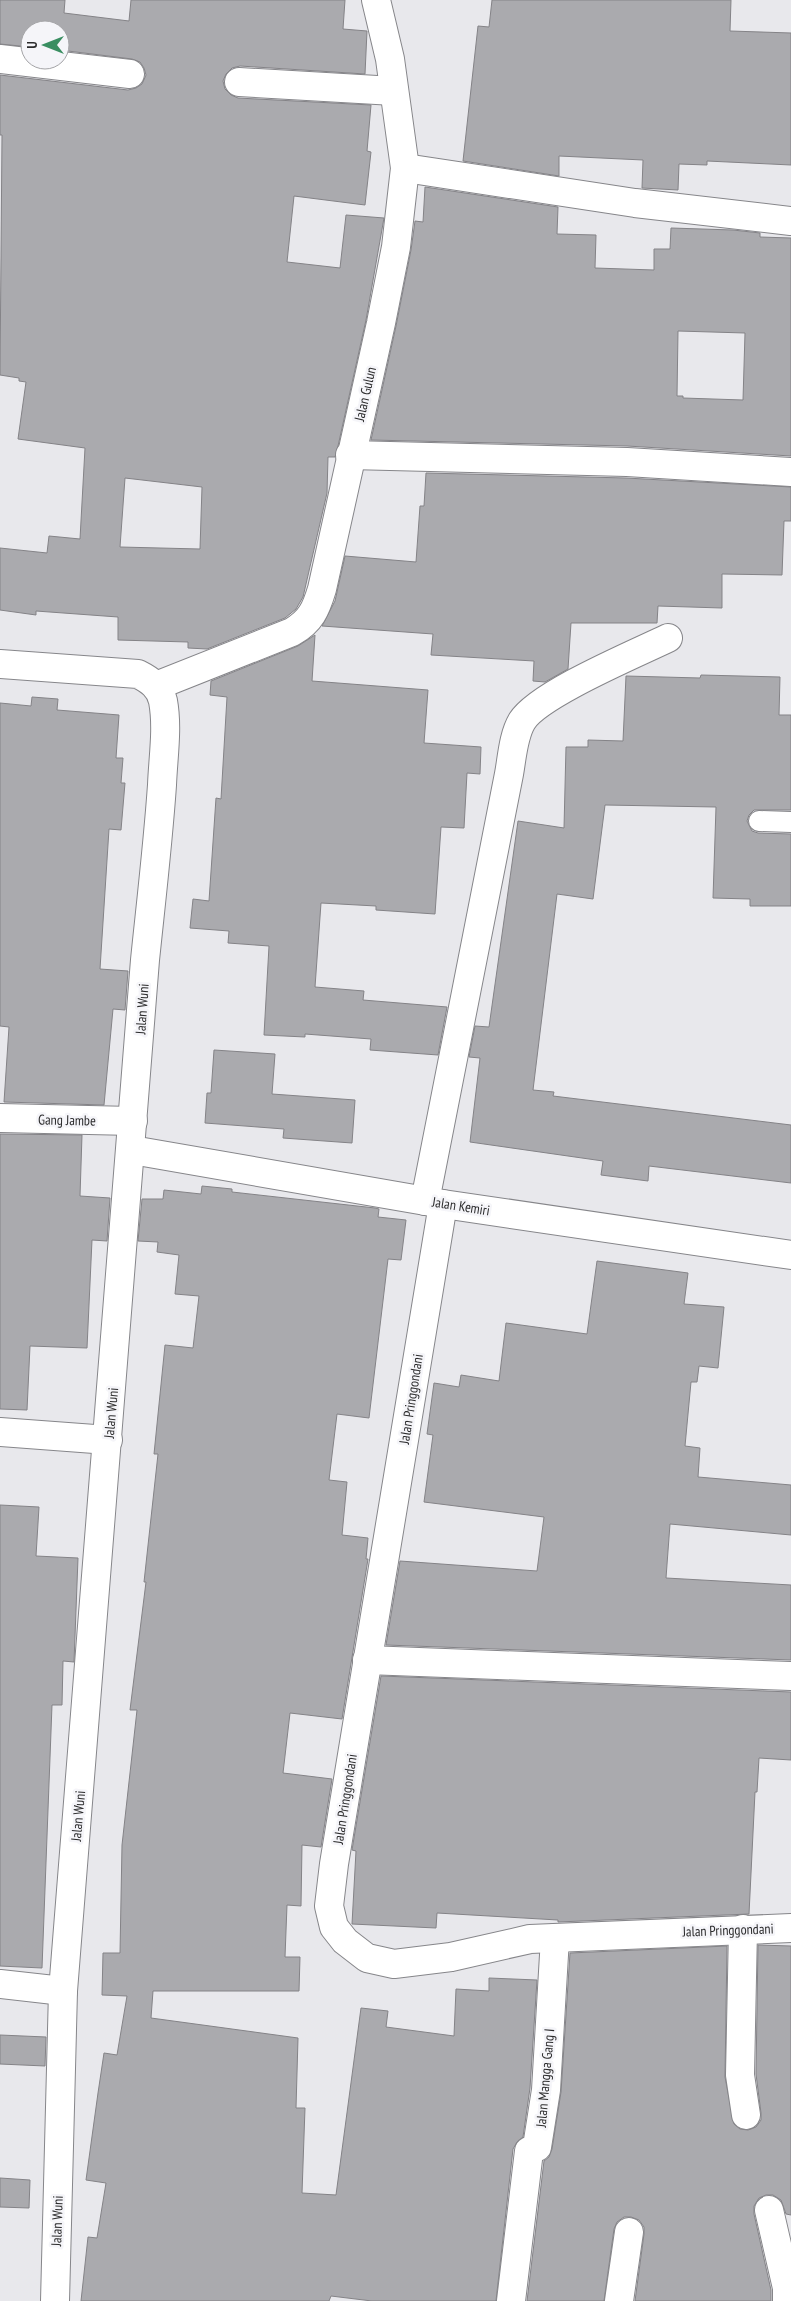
<svg xmlns="http://www.w3.org/2000/svg" width="791" height="2301" font-family="'PT Sans Narrow',sans-serif">
<rect width="100%" height="100%" fill="#e8e8ec"/>
<g fill="#aaaaae" stroke="#848387" fill-rule="evenodd">
<path d="M0 0H65L64 13 129 21 131 0H345L343 29 367 31 365 74 240 66 232 68 226 74 223 81 225 89 231 95 238 98 371 105 367 151 371 152 365 205 294 196 287 262 340 268 346 215 384 218 366 320 338 446 335 457H328L327 493 303 597 296 609 285 618 207 649 188 648V642L118 640V617L36 611V615L0 610V548L47 553 49 536 80 539 85 448 18 439 26 382 19 381V378L0 375 2 135H0V75L128 90 136 88 142 84 146 75 144 68 140 62 132 59 60 50V30H30V47L0 44ZM125 478 202 487 200 549 120 547Z"/>
<polygon points="492,0 731,0 730,31 791,33 791,165 707,161 707,165 679,164 678,190 642,188 643,160 559,156 559,176 463,161 478,26 489,27"/>
<path d="M425 187 558 207 557 234 596 235 595 268 654 270V249H670L671 228 733 230 760 233V237L791 238V456L627 446 371 440 396 326 411 250 415 221 423 222ZM678 331 745 333 743 400 683 398V396H677Z"/>
<polygon points="426,473 626,478 791,487 791,521 784,521 782,575 722,574 722,608 658,606 657,623 571,623 568,669 545,682 533,681 534,661 431,655 433,634 322,626 335,601 345,556 416,562 420,506 424,506"/>
<polygon points="315,635 312,681 428,690 424,743 481,747 480,774 467,773 464,828 441,827 435,914 376,910 376,906 321,903 315,987 364,991 363,1000 447,1007 438,1055 370,1050 371,1039 305,1034 305,1037 264,1035 269,946 228,943 229,931 190,928 193,899 209,901 216,798 221,799 227,697 210,695 211,681 298,646"/>
<polygon points="701,675 780,677 779,715 791,715 791,810 754,810 749,815 747,821 752,831 758,833 791,834 791,906 750,906 750,899 713,898 716,807 605,805 593,899 557,894 533,1090 554,1092 553,1096 791,1125 791,1183 649,1166 648,1181 601,1175 603,1161 470,1142 480,1058 469,1057 475,1026 489,1027 518,821 564,828 566,747 588,747 588,740 623,741 626,676 700,678"/>
<polygon points="32,697 58,699 57,710 119,715 116,758 123,758 121,783 125,783 121,830 109,829 100,969 128,971 125,1010 113,1009 104,1105 4,1102 9,1027 0,1026 0,703 31,706"/>
<polygon points="214,1050 275,1054 272,1094 355,1100 352,1143 283,1138 284,1129 205,1123 207,1093 211,1093"/>
<polygon points="0,1134 82,1135 80,1196 110,1198 107,1241 92,1240 87,1348 30,1346 27,1410 0,1409"/>
<polygon points="202,1186 232,1189 232,1192 375,1208 379,1209 378,1217 406,1220 401,1260 388,1259 369,1418 337,1414 329,1480 347,1482 342,1535 368,1538 366,1559 368,1559 342,1719 290,1713 283,1773 332,1779 321,1847 302,1845 301,1906 287,1905 285,1957 300,1957 299,1991 153,1991 151,2018 298,2038 296,2108 305,2108 302,2193 336,2195 361,2008 388,2011 386,2027 454,2036 456,1989 489,1991 489,1978 537,1980 530,2088 523,2137 517,2142 513,2149 496,2301 372,2301 331,2296 329,2301 81,2301 88,2237 97,2238 106,2183 86,2180 98,2093 104,2053 117,2055 127,1996 102,1995 103,1953 120,1953 122,1845 137,1710 130,1710 146,1582 144,1582 158,1454 154,1454 165,1345 193,1348 199,1296 175,1294 179,1255 157,1252 158,1242 138,1241 142,1199 163,1199 164,1190 201,1194"/>
<polygon points="597,1261 688,1273 684,1304 724,1307 718,1368 699,1366 697,1382 691,1382 685,1446 700,1448 698,1477 791,1485 791,1535 670,1524 666,1578 791,1585 791,1660 386,1645 400,1561 537,1571 544,1517 424,1502 433,1435 427,1434 434,1383 459,1387 461,1375 499,1381 506,1323 587,1334"/>
<polygon points="0,1505 39,1507 36,1556 78,1558 74,1662 63,1661 62,1705 52,1705 42,1968 0,1966"/>
<polygon points="381,1676 791,1692 791,1760 759,1758 757,1792 755,1792 749,1914 558,1922 558,1920 437,1913 436,1928 352,1924 356,1851 352,1850"/>
<polygon points="758,1945 791,1946 791,2215 786,2214 781,2200 773,2195 766,2195 759,2198 754,2206 754,2214 771,2290 771,2301 635,2301 644,2234 644,2227 639,2220 631,2217 624,2217 617,2222 614,2229 604,2301 527,2301 544,2161 549,2157 552,2149 561,2092 570,1953 727,1946 725,2077 734,2124 740,2129 748,2130 756,2127 761,2120 761,2113 756,2074"/>
<polygon points="0,2035 46,2037 45,2066 0,2064"/>
<polygon points="0,2178 30,2180 29,2208 0,2207"/>
</g>
<g fill="none" stroke-linecap="round" stroke-linejoin="round">
<defs>
<polyline id="lane" points="759,821 791,822"/>
<g id="street">
<polyline points="0,59 130,74"/>
<polyline points="239,82 394,91"/>
<polyline points="405,168 635,203 791,221"/>
<polyline points="350,455 627,462 791,472"/>
<path d="M156 686 292 632C311 621 316 609 322 589L381 323 396 247 405 168 390 59 376 0"/>
<polyline points="0,1118 133,1121"/>
<path d="M425 1201 509 774C512 758 513 736 522 721 539 694 635 654 668 638"/>
<polyline points="0,1432 108,1440"/>
<polyline points="367,1660 791,1676"/>
<polyline points="743,1929 740,2075 746,2115"/>
<polyline points="0,1984 63,1991"/>
<polyline points="769,2210 787,2288 787,2301"/>
<polyline points="511,2301 529,2151 537,2147 546,2090 555,1938"/>
<polyline points="619,2301 629,2232"/>
</g>
<g id="secondary">
<path d="M0 664 138 674C150 680 160 687 163 701 168 728 163 758 162 785 158 843 151 902 145 960L63 1991 55 2301"/>
<polyline points="132,1150 443,1204 791,1255"/>
<polyline points="443,1204 334,1864 329,1906 334,1927 345,1941 367,1958 394,1964 451,1957 530,1939 791,1928"/>
</g>
</defs>
<use href="#lane" stroke="#86868a" stroke-width="22"/>
<use href="#street" stroke="#86868a" stroke-width="30"/>
<use href="#secondary" stroke="#86868a" stroke-width="30"/>
<use href="#lane" stroke="#fff" stroke-width="20"/>
<use href="#street" stroke="#fff" stroke-width="28"/>
<use href="#secondary" stroke="#fff" stroke-width="28"/>
</g>
<g text-anchor="middle" dominant-baseline="central" stroke-width="5" stroke-linejoin="round" paint-order="stroke">
<g font-size="14" fill="#2b2b2c" stroke="#f5f5f9">
<text transform="translate(365 394) rotate(-77)">Jalan Gulun</text>
<text transform="translate(142 1009) rotate(-86)">Jalan Wuni</text>
<text transform="translate(67 1120) rotate(1)">Gang Jambe</text>
<text transform="translate(461 1206) rotate(9)">Jalan Kemiri</text>
<text transform="translate(411 1399) rotate(-81)">Jalan Pringgondani</text>
<text transform="translate(111 1413) rotate(-85)">Jalan Wuni</text>
<text transform="translate(345 1799) rotate(-81)">Jalan Pringgondani</text>
<text transform="translate(78 1816) rotate(-85)">Jalan Wuni</text>
<text transform="translate(728 1930) rotate(-2)">Jalan Pringgondani</text>
<text transform="translate(545 2078) rotate(-85)">Jalan Mangga Gang I</text>
<text transform="translate(57 2221) rotate(-88)">Jalan Wuni</text>
</g>
</g>
<g transform="translate(45 45) rotate(270)"><circle r="24" fill="#f5f5f9" stroke="#a4a4a7"/>
<path d="M0-4L9 19L0 12L-9 19Z" fill="#398e61"/>
<text y="-8" font-size="14" font-weight="bold" text-anchor="middle" fill="#2b2b2c">U</text>
</g>
</svg>
